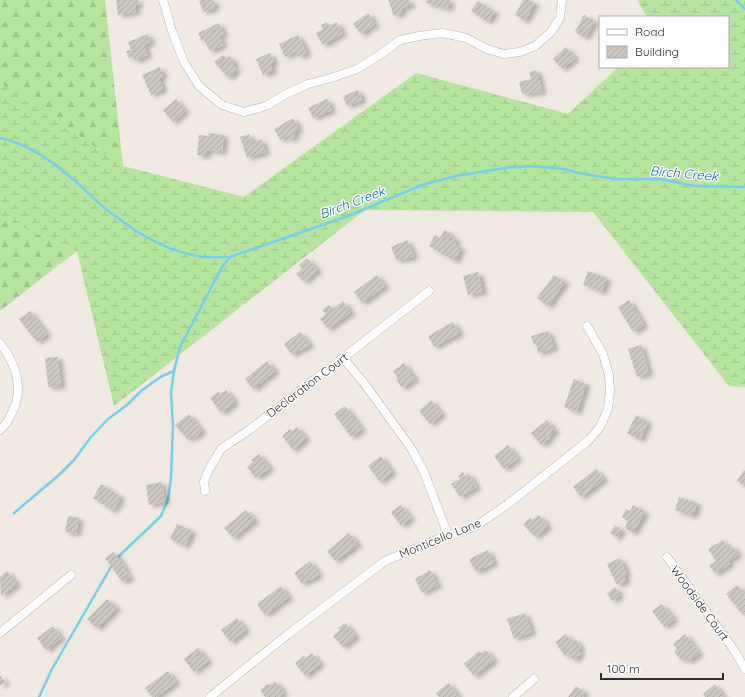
<svg xmlns="http://www.w3.org/2000/svg" width="745" height="697" font-family="Quicksand,sans-serif">
<defs>
<pattern id="forest-firs" width="22" height="20" patternUnits="userSpaceOnUse"><rect width="22" height="20" fill="#b6e59e"/><path d="M5 1l3.5 6h-7zM16 11l3.5 6h-7z" fill="#9dc588"/></pattern>
<pattern id="wetland-marsh" width="20" height="14" patternUnits="userSpaceOnUse"><rect width="20" height="14" fill="#b6e59e"/><path d="M1 5h8M5 5V1M11 12h8M15 12V8" fill="none" stroke="#9dc588"/></pattern>
<pattern id="building-hatch" width="6" height="6" patternUnits="userSpaceOnUse"><rect width="6" height="6" fill="#cbc7bf"/><path d="M-1 1l2-2M0 6l6-6M5 7l2-2" fill="none" stroke="#afaba4"/></pattern>
<filter id="shadow"><feDropShadow dx="4.5" dy="2.5" stdDeviation="2" flood-color="#0004"/></filter>
</defs>
<rect width="100%" height="100%" fill="#efe9e1"/>
<g fill="url(#forest-firs)">
<polygon points="0,0 105,0 123,166 0,83"/>
<polygon points="0,218 77,251 0,311"/>
</g>
<polygon fill="url(#wetland-marsh)" points="637,0 745,0 745,387 729,386 593,212 365,210 114,406 77,251 0,218 0,83 123,166 244,197 416,73 568,114 618,67 728,67 728,17 647,17"/>
<g fill="none" stroke-linecap="round" stroke-linejoin="round">
<g stroke="#75cff0" stroke-width="2.5">
<polyline points="736,0 745,9"/>
<path d="M0 138C39 146 73 178 101 205 106 210 112 214 118 218 141 236 167 250 197 256 208 258 219 257 230 257L348 216 422 185 456 176 505 168 531 166 564 169 583 174 617 179H660L694 186 745 187"/>
<polyline points="14,513 59,475 74,460 91,437 108,419 127,405 141,391 162,376 174,371"/>
<polyline points="116,559 161,516 168,500 171,478 173,426 171,392 174,371 180,347 222,267 230,257"/>
<polyline points="39,697 52,669 112,565"/>
</g>
</g>
<g fill="url(#building-hatch)" filter="url(#shadow)">
<polygon points="116,0 138,0 139,4 135,5 136,12 118,15"/>
<polygon points="199,0 213,0 215,8 203,12"/>
<polygon points="388,0 409,0 411,5 401,9 402,13 394,16"/>
<polygon points="427,0 450,0 448,9 426,3"/>
<polygon points="523,0 529,0 535,3 525,21 515,15"/>
<polygon points="478,1 495,12 488,22 471,11"/>
<polygon points="368,13 375,24 361,34 353,24"/>
<polygon points="584,15 595,21 585,38 575,32"/>
<polygon points="327,22 329,26 336,22 343,33 323,45 316,33 323,29 321,25"/>
<polygon points="219,23 224,34 219,36 223,45 210,51 204,40 202,41 198,33"/>
<polygon points="148,34 151,42 144,45 148,55 135,61 133,56 129,58 126,51 131,50 128,42"/>
<polygon points="298,35 307,53 299,57 296,51 285,57 279,44"/>
<polygon points="566,47 575,58 562,69 553,59"/>
<polygon points="270,53 274,62 270,64 273,70 263,75 256,59"/>
<polygon points="223,55 226,58 229,56 235,62 232,64 237,70 228,78 214,62"/>
<polygon points="160,67 163,76 159,78 163,89 151,95 142,75"/>
<polygon points="537,70 542,92 522,94 519,82 531,79 529,72"/>
<polygon points="358,90 362,100 347,106 343,96"/>
<polygon points="176,99 185,111 173,122 163,110"/>
<polygon points="327,99 332,110 313,118 308,108"/>
<polygon points="293,118 299,129 293,133 295,137 289,140 287,136 280,140 274,129"/>
<polygon points="209,133 224,135 222,152 207,150 206,156 197,155 199,135 209,136"/>
<polygon points="249,134 252,142 261,139 266,152 247,158 240,137"/>
<polygon points="444,230 450,233 449,235 457,240 454,244 461,248 455,261 429,246 435,235 440,238"/>
<polygon points="407,240 414,256 404,260 403,258 397,261 391,247"/>
<polygon points="307,258 318,270 304,282 296,274 302,269 299,265"/>
<polygon points="588,271 607,278 602,292 583,285"/>
<polygon points="478,272 483,292 468,295 463,276"/>
<polygon points="377,275 385,286 362,303 354,292"/>
<polygon points="554,275 565,282 548,306 537,298"/>
<polygon points="629,300 644,325 633,332 618,307"/>
<polygon points="343,301 351,312 328,329 320,319 326,314 322,310 329,305 333,309"/>
<polygon points="30,311 47,334 37,342 19,319"/>
<polygon points="453,322 460,333 434,347 428,336"/>
<polygon points="548,331 554,348 538,353 536,344 534,345 531,336"/>
<polygon points="300,332 310,344 300,351 299,350 292,355 284,344"/>
<polygon points="641,345 649,373 637,377 628,349"/>
<polygon points="58,357 61,386 48,387 45,358"/>
<polygon points="267,361 275,371 253,389 245,379"/>
<polygon points="404,363 415,379 402,388 396,379 398,378 393,371"/>
<polygon points="574,379 586,384 577,412 564,407"/>
<polygon points="226,390 235,402 221,413 210,398 218,392 220,394"/>
<polygon points="431,400 442,414 430,424 419,411"/>
<polygon points="345,406 362,429 351,437 334,414"/>
<polygon points="189,414 202,431 194,438 192,436 188,440 175,425"/>
<polygon points="636,415 648,422 640,440 627,433"/>
<polygon points="547,420 555,431 549,436 550,438 541,445 531,433"/>
<polygon points="297,427 306,438 293,450 282,436 290,429 292,431"/>
<polygon points="508,445 518,458 504,469 494,456"/>
<polygon points="259,454 270,468 256,478 247,467 253,462 251,460"/>
<polygon points="381,456 392,472 380,482 368,466"/>
<polygon points="596,469 604,479 581,497 573,487"/>
<polygon points="744,470 745,471 745,486 737,481"/>
<polygon points="463,472 465,476 469,474 477,487 460,497 451,484 460,479 458,476"/>
<polygon points="162,482 165,502 149,505 146,485"/>
<polygon points="101,484 121,497 113,511 93,498"/>
<polygon points="679,497 697,503 693,516 675,510"/>
<polygon points="401,505 411,518 401,526 391,512"/>
<polygon points="633,505 645,512 633,533 625,528 628,521 622,517 626,509 630,511"/>
<polygon points="246,510 255,520 233,538 224,528"/>
<polygon points="539,515 548,526 535,537 523,524 530,518 532,520"/>
<polygon points="68,516 79,518 76,534 65,532"/>
<polygon points="177,524 192,531 185,546 170,539"/>
<polygon points="615,525 622,530 617,538 610,533"/>
<polygon points="349,533 358,544 335,561 327,551"/>
<polygon points="723,540 729,549 733,546 738,555 728,561 730,564 715,574 709,565 716,561 708,549"/>
<polygon points="488,550 494,563 476,572 469,559"/>
<polygon points="114,552 125,567 124,568 130,577 122,582 105,558"/>
<polygon points="620,558 627,574 624,575 626,581 617,585 607,564"/>
<polygon points="310,561 319,574 311,580 310,579 302,584 294,573"/>
<polygon points="430,570 438,585 422,593 415,579"/>
<polygon points="7,571 17,584 1,596 0,577"/>
<polygon points="737,585 745,595 745,612 742,614 726,594"/>
<polygon points="281,586 289,597 265,615 257,604"/>
<polygon points="615,587 620,595 612,601 607,593"/>
<polygon points="107,599 117,608 97,628 87,619"/>
<polygon points="662,604 674,619 664,627 652,611"/>
<polygon points="525,613 532,632 514,639 507,619"/>
<polygon points="237,618 246,630 230,642 221,630"/>
<polygon points="345,623 356,636 343,647 333,636 340,630 338,628"/>
<polygon points="53,626 61,638 46,650 37,638"/>
<polygon points="566,634 571,642 575,639 581,647 578,650 581,654 573,660 568,654 565,656 555,642"/>
<polygon points="685,634 699,653 688,662 684,658 681,660 674,652 677,649 673,644"/>
<polygon points="198,648 208,661 194,672 184,659"/>
<polygon points="486,650 494,660 474,676 464,664 479,651 481,653"/>
<polygon points="312,653 320,664 305,676 295,663 304,656 305,658"/>
<polygon points="168,671 176,682 156,697 152,697 145,688"/>
<polygon points="0,675 5,682 0,686"/>
<polygon points="275,681 284,693 279,697 265,697 260,690 268,684 270,685"/>
<polygon points="449,683 459,697 439,697 436,693"/>
<polygon points="715,684 724,697 705,697 703,694"/>
<polygon points="576,686 585,693 583,697 568,697"/>
</g>
<g fill="none" stroke-linecap="round" stroke-linejoin="round">
<defs>
<g id="street">
<polyline points="163,0 172,31 184,62 199,86 222,105 244,112 266,106 286,94 308,84 331,78 357,69 384,52 400,40 419,36 443,33 466,38 487,49 504,54 520,52 535,46 551,32 560,18 562,0"/>
<path d="M0 343C16 364 25 390 11 415 8 421 5 426 0 430"/>
<polyline points="343,358 364,383 411,448 424,472 448,535"/>
<polyline points="205,491 204,482 208,471 221,449 249,430 343,358 429,291"/>
<polyline points="667,557 734,650 745,669"/>
<polyline points="0,633 71,575"/>
<polyline points="210,697 287,635 385,561 448,535 464,531 479,524 508,504 589,440 600,427 608,409 610,391 609,375 603,354 587,326"/>
<polyline points="513,697 534,679"/>
</g>
</defs>
<use href="#street" stroke="#b4b7c1" stroke-width="9"/>
<use href="#street" stroke="#fff" stroke-width="8"/>
</g>
<g text-anchor="middle" dominant-baseline="central" stroke-width="3" stroke-linejoin="round" paint-order="stroke">
<g font-size="12" fill="#2e2e2e" stroke="#fff">
<text transform="translate(307 385) rotate(-37)">Declaration Court</text>
<text transform="translate(440 538) rotate(-22)">Monticello Lane</text>
<text transform="translate(700 603) rotate(54)">Woodside Court</text>
</g>
<g font-size="13" font-style="italic" fill="#0d6fa3" stroke="#fff">
<text transform="translate(684 173) rotate(5)">Birch Creek</text>
<text transform="translate(352 202) rotate(-21)">Birch Creek</text>
</g>
</g>
<rect x="599" y="16" width="130" height="52" fill="#ffffff" stroke="#ababab"/>
<rect x="607" y="29" width="20" height="6" fill="#ffffff" stroke="#ababab"/>
<text x="635" y="36" font-size="12" fill="#2e2e2e">Road</text>
<rect x="607" y="46" width="20" height="12" fill="url(#building-hatch)" stroke="#ababab"/>
<text x="635" y="56" font-size="12" fill="#2e2e2e">Building</text>
<path d="M601 673v6h122v-6" fill="none" stroke="#2e2e2e" stroke-width="2"/>
<text x="607" y="673" font-size="12" fill="#2e2e2e" stroke="#ffffff" stroke-width="3" paint-order="stroke">100 m</text>
</svg>
